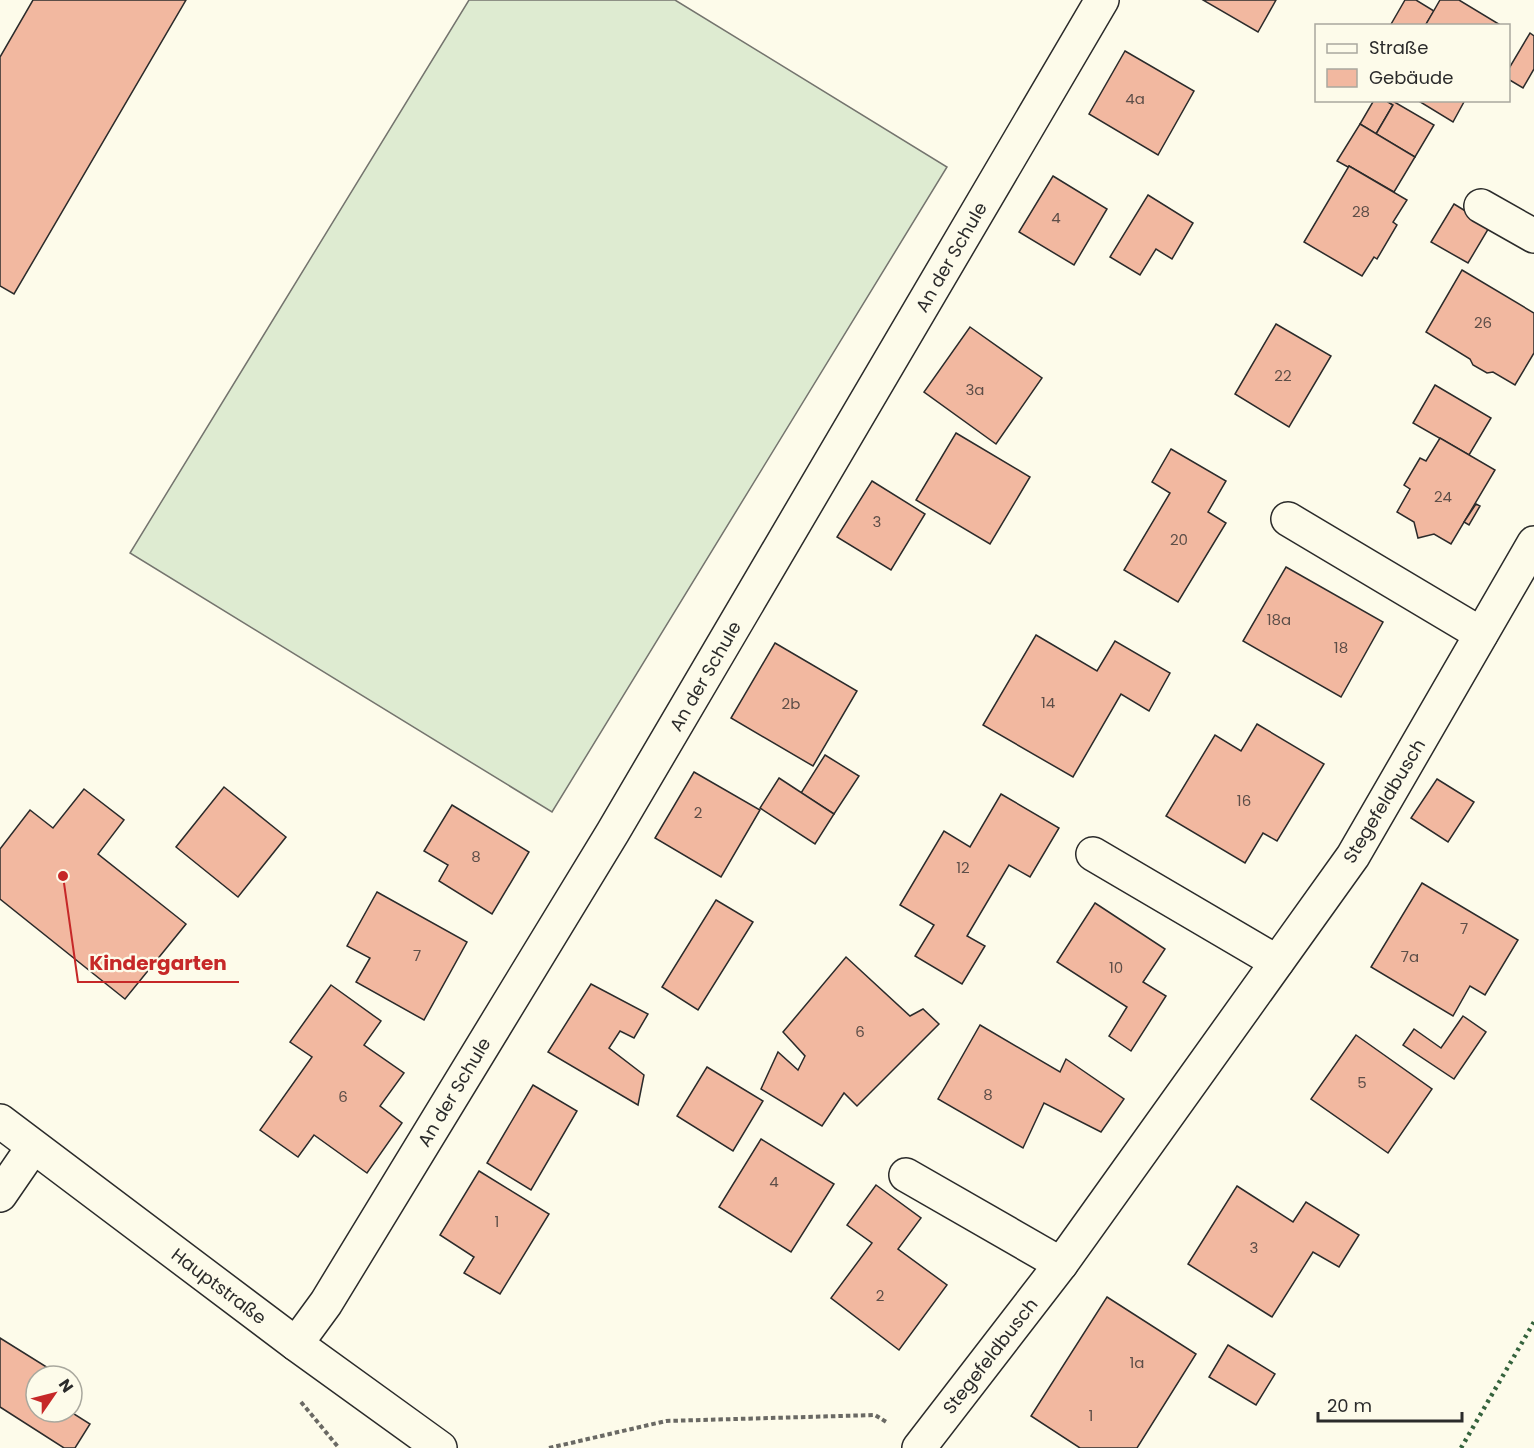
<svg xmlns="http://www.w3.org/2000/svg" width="1534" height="1448" font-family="Poppins,sans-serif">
<rect width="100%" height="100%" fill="#fdfbea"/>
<polygon fill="#deebd1" stroke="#74746e" stroke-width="1.5" points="469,0 675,0 947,167 552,812 130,553"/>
<g fill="#f2b8a0" stroke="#2b2b2b" stroke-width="1.5">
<polygon points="33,0 186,0 14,294 0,286 0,57"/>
<polygon points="1203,0 1276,0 1258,32"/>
<polygon points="1405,0 1416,0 1434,11 1425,26 1390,26"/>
<polygon points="1440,0 1459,0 1502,26 1425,26"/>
<polygon points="1530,33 1534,36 1534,69 1523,88 1508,79 1508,70"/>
<polygon points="1125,51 1194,91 1158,155 1089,114"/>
<polygon points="1374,100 1385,100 1393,105 1376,134 1360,124"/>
<polygon points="1385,100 1391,100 1434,125 1415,157 1376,134 1393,105"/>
<polygon points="1417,100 1465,100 1453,122"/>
<polygon points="1360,124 1415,157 1394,192 1349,166 1348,167 1337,161"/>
<polygon points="1349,166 1407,200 1393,222 1397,225 1377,259 1374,257 1362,276 1304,242"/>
<polygon points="1053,176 1107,209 1074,265 1019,232"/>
<polygon points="1148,195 1193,223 1172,259 1156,249 1140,275 1110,257"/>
<polygon points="1454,204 1490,226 1468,263 1431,242"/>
<polygon points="1462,270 1534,313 1534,353 1515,385 1493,372 1487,373 1473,365 1470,359 1426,332"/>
<polygon points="1276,324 1331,356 1289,427 1235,394"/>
<polygon points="970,327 1042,378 996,444 924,392"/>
<polygon points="1435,385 1491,418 1469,455 1413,423"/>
<polygon points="956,433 1030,477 990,544 916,500"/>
<polygon points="1440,438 1495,470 1451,544 1434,534 1418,538 1414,522 1397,512 1410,489 1404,485 1420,458 1426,461"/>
<polygon points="1171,449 1226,481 1208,512 1226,523 1178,602 1124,570 1170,493 1152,482"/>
<polygon points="872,481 925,514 891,570 837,537"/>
<polygon points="1476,504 1480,506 1469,525 1464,522"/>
<polygon points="1286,567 1383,622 1341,697 1243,641"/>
<polygon points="1036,635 1097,671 1115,641 1170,673 1149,711 1121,694 1073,777 983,725"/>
<polygon points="775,643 857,691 813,766 731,718"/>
<polygon points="1257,724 1324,764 1277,841 1263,833 1245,863 1166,816 1215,735 1241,751"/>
<polygon points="825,755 859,776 834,814 801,793"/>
<polygon points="694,772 760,810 721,877 655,838"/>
<polygon points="779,778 834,814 815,844 760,808"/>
<polygon points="1437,779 1474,802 1448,842 1411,818"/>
<polygon points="224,787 286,837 238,897 176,847"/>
<polygon points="84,789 124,820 98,854 186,924 125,999 0,899 0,849 30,810 53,828"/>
<polygon points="1001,794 1059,828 1030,877 1009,865 967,936 985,946 962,984 915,956 934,925 900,905 944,831 970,847"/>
<polygon points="452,805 529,852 492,914 439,881 448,865 424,851"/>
<polygon points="1422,883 1518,940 1485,995 1470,986 1453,1016 1371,967"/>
<polygon points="377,892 467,942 424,1020 356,982 370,958 347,946"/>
<polygon points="716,900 753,922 698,1010 662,987"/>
<polygon points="1095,903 1165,949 1143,982 1166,996 1131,1051 1109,1036 1127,1007 1057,962"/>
<polygon points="846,957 910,1016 923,1009 939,1024 857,1106 844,1093 822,1126 761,1089 778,1052 798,1070 805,1056 783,1032"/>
<polygon points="591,984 648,1014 634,1038 620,1031 609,1048 644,1075 638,1105 548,1052"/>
<polygon points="331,985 381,1021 364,1045 404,1073 380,1106 402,1123 367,1173 314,1135 298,1157 260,1130 312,1057 290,1042"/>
<polygon points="1463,1016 1486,1032 1454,1079 1403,1045 1414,1029 1441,1048"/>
<polygon points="980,1025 1060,1072 1066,1059 1124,1099 1101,1132 1044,1103 1023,1148 938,1099"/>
<polygon points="1356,1035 1432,1089 1388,1153 1311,1099"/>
<polygon points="707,1067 763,1101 733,1151 677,1116"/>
<polygon points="533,1085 577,1111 531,1190 487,1163"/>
<polygon points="761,1139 834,1184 791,1252 719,1207"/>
<polygon points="479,1171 549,1214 500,1294 464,1273 474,1257 440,1235"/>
<polygon points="876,1185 921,1218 898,1249 947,1285 899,1350 831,1298 872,1243 847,1225"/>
<polygon points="1237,1186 1293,1222 1306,1202 1359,1235 1339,1267 1313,1252 1272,1317 1188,1264"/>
<polygon points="1107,1297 1196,1354 1137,1448 1080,1448 1031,1416"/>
<polygon points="0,1338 61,1376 36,1376 36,1412 71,1412 90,1424 75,1448 64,1448 0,1407"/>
<polygon points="1228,1345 1275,1374 1256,1405 1209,1377"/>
</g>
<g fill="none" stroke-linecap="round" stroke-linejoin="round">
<defs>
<g id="minor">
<polyline points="1481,206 1534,236"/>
<polyline points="1288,519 1481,634"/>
<polyline points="1093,854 1277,962"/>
<polyline points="906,1175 1061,1264"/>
<polyline points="0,1195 33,1147"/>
<polyline points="296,1344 326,1303 613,832 1102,0"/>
<polyline points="919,1448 1061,1264 1353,856 1534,543"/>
</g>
<polyline id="major" points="0,1121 296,1344 440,1448"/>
</defs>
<use href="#minor" stroke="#2b2b2b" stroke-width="36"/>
<use href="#major" stroke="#2b2b2b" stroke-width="36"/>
<g stroke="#6a6964" stroke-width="4" stroke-dasharray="4.5 3" stroke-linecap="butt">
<polyline points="301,1402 339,1448"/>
<polyline points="549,1448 666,1421 875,1415 888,1423"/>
</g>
<use href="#minor" stroke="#fdfbea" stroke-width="33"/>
<use href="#major" stroke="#fdfbea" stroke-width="33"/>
<polyline stroke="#34623c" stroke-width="4.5" stroke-dasharray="3 4.5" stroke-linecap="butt" points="1461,1448 1534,1322"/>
</g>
<g text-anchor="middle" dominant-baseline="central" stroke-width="4.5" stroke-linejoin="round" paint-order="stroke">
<g font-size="15" fill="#5d4e48">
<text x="1135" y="98">4a</text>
<text x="1361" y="211">28</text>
<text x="1056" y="217">4</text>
<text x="1483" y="322">26</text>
<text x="1283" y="375">22</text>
<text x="975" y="389">3a</text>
<text x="1443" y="496">24</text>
<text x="877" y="521">3</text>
<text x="1179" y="539">20</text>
<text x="1279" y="619">18a</text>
<text x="1341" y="647">18</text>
<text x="1048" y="702">14</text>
<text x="791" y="703">2b</text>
<text x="1244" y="800">16</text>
<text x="698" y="812">2</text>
<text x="476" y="856">8</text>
<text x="963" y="867">12</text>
<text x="1464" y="928">7</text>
<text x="417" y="955">7</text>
<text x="1410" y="956">7a</text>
<text x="1116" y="967">10</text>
<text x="860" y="1031">6</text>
<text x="1362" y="1082">5</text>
<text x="988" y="1094">8</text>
<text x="343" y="1096">6</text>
<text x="774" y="1181">4</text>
<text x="497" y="1221">1</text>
<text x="1254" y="1247">3</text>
<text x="880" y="1295">2</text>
<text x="1137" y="1362">1a</text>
<text x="1091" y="1415">1</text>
</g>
<g font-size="18" fill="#2b2b2b" stroke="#fdfbea">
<text transform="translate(951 257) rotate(-60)">An der Schule</text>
<text transform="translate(705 676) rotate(-60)">An der Schule</text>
<text transform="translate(1384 801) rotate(-59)">Stegefeldbusch</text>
<text transform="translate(454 1092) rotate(-59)">An der Schule</text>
<text transform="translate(219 1286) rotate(37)">Hauptstraße</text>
<text transform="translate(990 1356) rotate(-52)">Stegefeldbusch</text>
</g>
</g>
<path fill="none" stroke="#c62828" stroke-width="2" d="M63 876L78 982H239"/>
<circle fill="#c62828" stroke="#fdfbea" stroke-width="2" cx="63" cy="876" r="6"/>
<g font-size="20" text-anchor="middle" font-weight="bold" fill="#c62828" stroke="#fdfbea" stroke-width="4.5" stroke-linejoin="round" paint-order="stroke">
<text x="158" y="970">Kindergarten</text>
</g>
<rect x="1315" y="24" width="195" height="78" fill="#fdfbea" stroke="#a9a89e" stroke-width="1.5"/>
<rect x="1327" y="44" width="30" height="9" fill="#fdfbea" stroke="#a9a89e" stroke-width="1.5"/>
<text x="1369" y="54" font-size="18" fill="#2b2b2b">Straße</text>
<rect x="1327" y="69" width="30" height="18" fill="#f2b8a0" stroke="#a9a89e" stroke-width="1.5"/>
<text x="1369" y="84" font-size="18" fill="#2b2b2b">Gebäude</text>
<g transform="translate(54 1394) rotate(55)"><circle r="28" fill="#fdfbea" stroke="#a9a89e" stroke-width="1.5"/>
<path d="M0-4.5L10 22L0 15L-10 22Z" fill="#c62828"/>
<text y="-9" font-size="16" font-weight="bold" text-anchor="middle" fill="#2b2b2b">N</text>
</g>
<path d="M1318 1412v9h144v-9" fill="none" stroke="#2b2b2b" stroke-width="3"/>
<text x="1327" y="1412" font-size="18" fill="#2b2b2b" stroke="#fdfbea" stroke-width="4.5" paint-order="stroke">20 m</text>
</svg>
